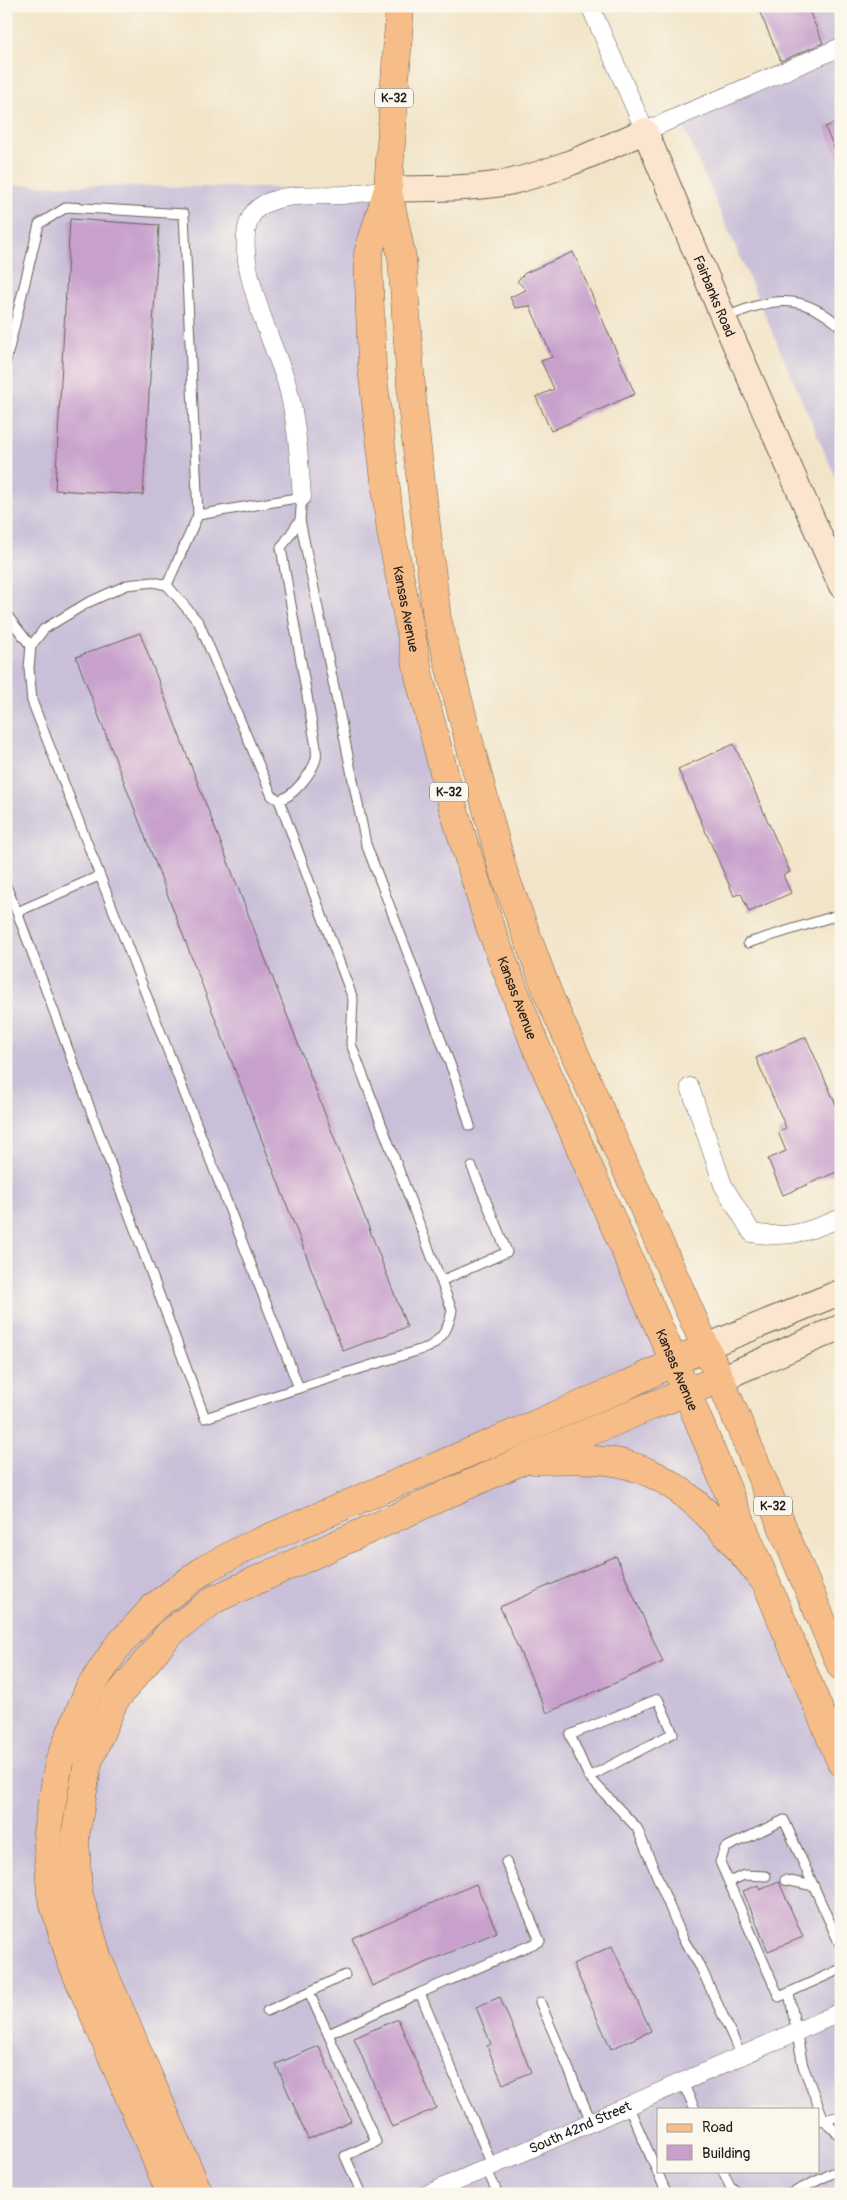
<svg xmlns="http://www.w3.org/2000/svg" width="847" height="2200" font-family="Pangolin,sans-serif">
<rect width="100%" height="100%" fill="#fbf7ec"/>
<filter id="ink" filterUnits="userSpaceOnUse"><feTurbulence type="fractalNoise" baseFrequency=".02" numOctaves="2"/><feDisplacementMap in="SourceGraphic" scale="10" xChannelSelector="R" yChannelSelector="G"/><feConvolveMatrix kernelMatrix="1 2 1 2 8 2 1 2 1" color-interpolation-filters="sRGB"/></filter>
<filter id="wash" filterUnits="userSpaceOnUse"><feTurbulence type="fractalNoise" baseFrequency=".0096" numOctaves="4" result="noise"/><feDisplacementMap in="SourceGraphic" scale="20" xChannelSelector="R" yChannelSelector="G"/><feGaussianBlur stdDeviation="1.12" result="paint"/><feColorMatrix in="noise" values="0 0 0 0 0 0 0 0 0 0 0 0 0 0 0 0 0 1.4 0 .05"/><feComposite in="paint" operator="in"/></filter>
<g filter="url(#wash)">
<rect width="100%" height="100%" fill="#f2e4c8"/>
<g fill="#c9bfd8" fill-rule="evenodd">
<polygon points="755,6 841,6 841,490 676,110 780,65"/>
<path d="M6 185 388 189 368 254 372 368 453 807 841 1761V2194H6ZM658 2109H818V2171H658Z"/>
</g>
<g id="blocks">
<g fill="#c8a0cc">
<polygon points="757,6 807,6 823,43 781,61"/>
<polygon points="841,121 841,164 825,127"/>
<polygon points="70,219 159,225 143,495 55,490"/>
<polygon points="573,252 635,394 551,431 536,397 554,389 541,361 552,357 530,306 515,308 510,297 526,290 517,281 525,273"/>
<polygon points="140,633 407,1327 343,1351 76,657"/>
<polygon points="734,744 790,872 783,875 791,893 749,912 741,893 734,896 678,769"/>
<polygon points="806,1037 841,1116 841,1170 783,1195 768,1159 786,1151 778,1132 786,1128 756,1058"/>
<polygon points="616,1556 663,1662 547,1713 500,1607"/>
<polygon points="779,1882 803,1937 768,1951 743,1891 758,1885 760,1890"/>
<polygon points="476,1884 497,1932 372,1986 352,1938"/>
<polygon points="612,1946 651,2031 611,2049 573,1964"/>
<polygon points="500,1997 531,2072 503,2084 487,2046 491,2044 476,2007"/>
<polygon points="398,2019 436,2108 392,2127 354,2038"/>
<polygon points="319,2046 351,2121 308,2139 276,2064"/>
</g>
</g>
</g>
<g filter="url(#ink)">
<use href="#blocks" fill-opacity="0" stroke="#676258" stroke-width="1"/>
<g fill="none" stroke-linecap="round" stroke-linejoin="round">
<defs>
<g id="lane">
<path d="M724 318C771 298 801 291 841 327"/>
<polyline points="6,361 39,224 67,207 184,214 198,515 167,585"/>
<path d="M198 515 302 497 300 520 281 548 316 747C316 751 317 756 316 759 312 773 293 797 279 800L272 796 199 623 167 585 153 582 127 585 87 603 44 629 31 646 29 668 32 701 299 1388 429 1347C444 1337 449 1327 452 1310L351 1044 353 999 279 800"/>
<polyline points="300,520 366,844 455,1077 470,1126"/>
<polyline points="6,614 31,646"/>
<polyline points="99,876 17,912 205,1418 299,1388"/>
<polyline points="6,886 17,912"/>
<polyline points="748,943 841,914"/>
<polyline points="441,1281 507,1252 472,1167"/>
<polyline points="589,1777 673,1733 658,1699 570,1735 589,1777 637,1828 683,1939 701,1968 741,2055"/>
<polyline points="785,1880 814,1886"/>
<polyline points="729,1882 744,1875 766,1876"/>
<polyline points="841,1947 784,1820 725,1848 720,1862 779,1997 841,1969"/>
<polyline points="309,1992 345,1975"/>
<polyline points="420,1993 540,1941 506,1862"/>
<polyline points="789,1993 803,2066 824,2120 841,2137"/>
<polyline points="540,2002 591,2121"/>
<polyline points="267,2011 309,1992 328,2034"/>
<polyline points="682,2081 695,2109"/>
<polyline points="628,2105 667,2194"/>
<polyline points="819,2121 841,2116"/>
<polyline points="486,2168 498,2194"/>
<polyline points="723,2171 730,2186 740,2194"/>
<polyline points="362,2194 345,2156 376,2142 328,2034 420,1993 492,2165"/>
<polyline points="790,2194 841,2169"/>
</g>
<g id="street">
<polyline points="590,6 645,131 841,47"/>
<path d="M302 497C299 458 297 419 286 381 275 346 219 233 261 206 283 192 317 196 343 195 358 194 373 191 388 189"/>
<path d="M690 1087 723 1185 752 1233C789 1239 807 1232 841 1218"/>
<path id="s1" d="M428 2194 841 2012"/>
</g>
<g id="secondary">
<path id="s2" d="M388 189C428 188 470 190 510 182 557 171 601 150 645 131L724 319 841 585"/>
<polyline points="705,1347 841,1292"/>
<polyline points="720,1379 841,1327"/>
</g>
<g id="primary">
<path id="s3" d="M400 6 388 189 368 254 372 368 391 532 420 680 453 807 489 924 534 1042 674 1362 841 1762"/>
<polyline points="388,191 402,258 413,414 437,619 503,871 549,996 720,1379 841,1666"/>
</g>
<g id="highway">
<path d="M534 1460C558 1460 583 1458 607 1461 676 1468 723 1528 763 1579"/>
<polyline points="171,2194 71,1961 51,1894 47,1832 59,1762 88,1691 117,1647 154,1607 205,1569 245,1548 625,1386 705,1347"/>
<polyline points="199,2194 98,1959 78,1892 75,1837 88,1762 114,1701 169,1634 215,1599 523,1460 651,1406 720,1379"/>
</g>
</defs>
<use href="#lane" stroke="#676258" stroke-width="11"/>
<use href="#street" stroke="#676258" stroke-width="19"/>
<use href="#secondary" stroke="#676258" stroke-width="27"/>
<use href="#primary" stroke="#676258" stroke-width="29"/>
<use href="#highway" stroke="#676258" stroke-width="29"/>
<use href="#lane" stroke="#fff" stroke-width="9"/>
<use href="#street" stroke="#fff" stroke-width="18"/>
<use href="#secondary" stroke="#fce5cf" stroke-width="25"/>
<use href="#primary" stroke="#f7bd88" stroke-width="28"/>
<use href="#highway" stroke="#f7bd88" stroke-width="28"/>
</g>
</g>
<g text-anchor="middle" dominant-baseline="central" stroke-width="4.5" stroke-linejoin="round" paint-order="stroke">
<g fill="#fbf7ec" stroke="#5f5e5a" stroke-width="1">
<rect x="375" y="88.5" width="38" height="19" rx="4"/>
<rect x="430" y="782.5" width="38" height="19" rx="4"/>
<rect x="754" y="1496.5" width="38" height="19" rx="4"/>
</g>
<g font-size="12" font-weight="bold" fill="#1c1c1c">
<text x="394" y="98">K-32</text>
<text x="449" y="792">K-32</text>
<text x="773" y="1506">K-32</text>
</g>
<g font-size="14" fill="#1c1c1c" stroke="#fbf7ec">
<text stroke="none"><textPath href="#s2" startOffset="446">Fairbanks Road</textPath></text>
<text stroke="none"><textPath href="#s3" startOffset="609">Kansas Avenue</textPath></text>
<text stroke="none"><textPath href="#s3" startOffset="1014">Kansas Avenue</textPath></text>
<text stroke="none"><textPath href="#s3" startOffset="1419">Kansas Avenue</textPath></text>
<text stroke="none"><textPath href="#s1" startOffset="166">South 42nd Street</textPath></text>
</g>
</g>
<rect width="847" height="2200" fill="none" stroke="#fbf7ec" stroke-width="25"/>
<rect x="657" y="2108" width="162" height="65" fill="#fbf7ec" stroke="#a29f99"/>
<rect x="667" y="2124" width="25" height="8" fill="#f7bd88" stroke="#a29f99"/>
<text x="702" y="2132" font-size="15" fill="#1c1c1c">Road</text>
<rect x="667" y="2145" width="25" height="15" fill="#c8a0cc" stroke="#a29f99"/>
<text x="702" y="2158" font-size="15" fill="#1c1c1c">Building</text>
</svg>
